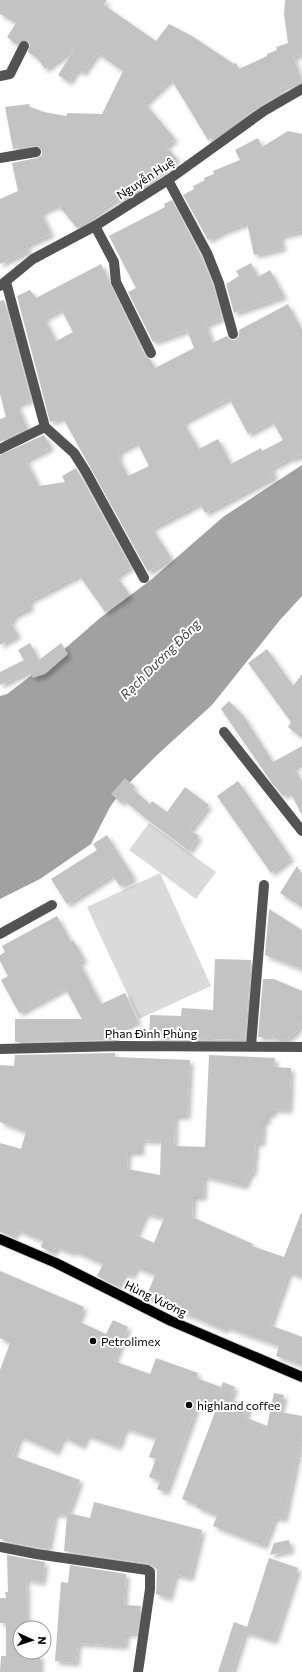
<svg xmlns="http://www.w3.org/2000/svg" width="302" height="1672" font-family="Commissioner,sans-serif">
<defs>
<filter id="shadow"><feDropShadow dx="3.5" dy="3.5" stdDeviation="2" flood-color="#0004"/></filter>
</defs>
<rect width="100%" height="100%" fill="#fff"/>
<g fill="#dadada">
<polygon points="149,823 216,872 196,899 129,850"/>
<polygon points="160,873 211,986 139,1019 87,907"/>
</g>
<polygon fill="#a1a1a1" points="302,465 302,596 280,620 212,705 157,755 122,790 110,807 91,844 40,879 0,899 0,696 7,694 53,659 100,618 152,579 223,517"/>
<g fill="#c3c3c3" fill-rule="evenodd" filter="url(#shadow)">
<polygon points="0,0 107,0 104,5 156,41 169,24 192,36 234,64 236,63 239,69 267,56 267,54 277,50 276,47 288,43 284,14 285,0 302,0 302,54 293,57 302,81 280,89 282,93 208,140 171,79 145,103 175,139 166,146 177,159 128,197 126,195 118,202 116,199 77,228 58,205 41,212 51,234 26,245 29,250 0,264 0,199 18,191 12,163 37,158 42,155 42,151 41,148 35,146 13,149 5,107 29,104 30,107 44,112 66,116 68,113 102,114 123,71 97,53 83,73 77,69 69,82 58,75 75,48 45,69 38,59 28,52 30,45 27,40 21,40 17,45 7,37 16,23 0,14"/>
<polygon points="288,131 302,134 302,231 280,236 283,248 254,255 247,223 224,231 208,240 183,195 194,189 193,186 205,180 204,178 214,174 213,171 240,160 235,150 258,138 262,147"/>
<path d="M172 200 201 256 213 285 222 318 206 324 212 343 227 336 231 340H235L239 336V330L288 304 302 330V454L293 459 292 457 271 468 275 476 205 513 200 503 152 528 171 558 148 572 63 418 50 422 17 296 30 290 36 298 101 264 145 356 150 359 155 368 194 348 187 330 153 342 128 292 136 288 109 236 165 207 164 204ZM61 309 73 332 56 341 44 318ZM229 398 248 434 272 421 283 440 262 451 261 448 231 464 218 439 199 449 183 422ZM137 442 149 466 128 476 118 457 120 456 118 452Z"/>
<polygon points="251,263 258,277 270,270 284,296 234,313 226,284 239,276 236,271"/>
<polygon points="4,300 31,400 17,404 27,428 0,442 0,419 6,417 0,394 0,301"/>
<polygon points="44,435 51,447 26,460 39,486 65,482 62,476 76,468 131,567 116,576 130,595 105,612 79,575 29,601 31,607 13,616 14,618 10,621 18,635 0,645 0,455"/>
<polygon points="30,643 39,660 61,643 68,654 45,674 33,678 29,671 0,685 0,672 24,660 18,650"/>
<polygon points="267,649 293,686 302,674 302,738 288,727 291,722 248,663"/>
<polygon points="229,701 243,715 273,762 302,746 302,763 294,767 302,782 302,815 290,792 283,796 272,783 221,709"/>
<polygon points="125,778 135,787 133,789 150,804 152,801 167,812 185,787 209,805 190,830 199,836 189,851 144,817 124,800 121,803 111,794"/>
<polygon points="238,781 291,858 271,873 217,796"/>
<polygon points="107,835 134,878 120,886 112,875 67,904 51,879 97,850 93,844"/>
<polygon points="297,866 302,874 302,907 280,893"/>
<polygon points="269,909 302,930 302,969 265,955"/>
<polygon points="57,916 71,942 73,940 84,959 79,962 101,1004 125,993 138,1021 115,1032 115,1040 15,1042 15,1019 82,1019 65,988 19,1013 1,980 8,976 0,961 0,955 5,952 2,946"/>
<polygon points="215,959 251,960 245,1040 149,1037 150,1015 181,1016 182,1008 213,1010"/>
<polygon points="263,979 274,979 302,991 302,1020 297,1031 287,1039 279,1040 272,1037 258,1037"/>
<path d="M115 1053V1057L190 1060 187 1116H175L174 1146 205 1147 209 1055 275 1058 274 1067 291 1068 289 1110 273 1109V1114H267V1121H263L262 1143 256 1142 253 1173 251 1172 244 1186 204 1176 203 1197H193L192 1217 253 1244 252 1246 284 1257 301 1213H302V1277L289 1272 270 1325 302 1337V1365L276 1356 279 1346 226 1327 224 1330 146 1297 155 1275 136 1267 132 1276 124 1273 118 1287 97 1276 103 1264 74 1251 72 1253 56 1247 53 1253 41 1247 43 1241 17 1230 14 1237 0 1232V1143L21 1149 26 1132 0 1122V1065L14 1066 15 1055ZM141 1140 161 1141 160 1175 127 1169 128 1152H141ZM146 1213 164 1218 154 1243 136 1235Z"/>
<polygon points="0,1271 84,1307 78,1321 106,1334 113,1320 128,1327 114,1361 150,1374 156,1358 198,1373 196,1378 221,1387 223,1382 235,1387 230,1399 249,1406 245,1417 267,1426 274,1393 284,1395 280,1412 302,1416 302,1435 284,1519 275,1517 264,1546 213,1526 217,1516 196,1507 197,1505 182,1499 217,1407 199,1400 166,1492 157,1489 160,1481 149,1477 156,1459 149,1457 156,1438 125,1428 118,1447 87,1435 82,1446 63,1437 56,1452 20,1436 13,1456 80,1480 68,1513 90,1518 94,1502 202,1530 190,1578 175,1574 169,1598 156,1594 157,1569 150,1564 64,1551 67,1515 55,1513 48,1549 3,1541 3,1539 0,1539 0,1370 10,1343 0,1338"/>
<polygon points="289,1540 291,1550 270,1555 274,1543"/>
<polygon points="7,1555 45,1562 42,1582 26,1579 27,1628 20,1628 20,1652 24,1652 24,1655 40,1655 40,1672 0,1672 1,1656 6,1656 6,1623 0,1623 0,1598 6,1598 5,1592 8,1592"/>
<polygon points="269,1558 298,1568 274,1641 245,1632 232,1672 218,1672 234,1622 247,1627"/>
<polygon points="70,1565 126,1574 124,1605 141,1606 137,1634 126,1633 125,1646 78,1643 76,1663 55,1661 61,1582 68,1583"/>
</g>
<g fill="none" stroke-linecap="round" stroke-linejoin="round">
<defs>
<polyline id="major" points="0,1239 56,1263 171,1321 302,1377"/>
</defs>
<use href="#major" stroke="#dbdbdb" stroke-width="12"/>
<g stroke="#535353" stroke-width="10">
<polyline points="0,76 10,74 24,46"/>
<polyline points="0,158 36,152"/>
<polyline points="168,180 207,253 219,283 233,334"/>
<polyline points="95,226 114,262 116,282 151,353"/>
<polyline points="0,286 33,259 95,226 168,180 264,111 302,89"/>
<polyline points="45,427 74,453 86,472 144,578"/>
<polyline points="0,449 45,427 6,282"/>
<polyline points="224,732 302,831"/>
<polyline points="0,934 52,905"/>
<polyline points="251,1046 264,885"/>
<polyline points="0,1049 121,1046 302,1047"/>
<polyline points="0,1547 36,1554 147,1570 150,1572 150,1589 138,1672"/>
</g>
<use href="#major" stroke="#000" stroke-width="10"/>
</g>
<g fill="#000" stroke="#fff" stroke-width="1.5">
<circle cx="93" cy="1341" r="4"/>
<circle cx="189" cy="1405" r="4"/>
</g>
<g text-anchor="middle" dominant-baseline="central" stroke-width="4" stroke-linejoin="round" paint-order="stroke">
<g font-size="12" fill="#000" stroke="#fff">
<text transform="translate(145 178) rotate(-33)">Nguyễn Huệ</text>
<text x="151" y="1033">Phan Đình Phùng</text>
<text transform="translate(156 1298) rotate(26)">Hùng Vương</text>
</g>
<g font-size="12" fill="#000" stroke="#fff" text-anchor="start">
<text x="101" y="1341">Petrolimex</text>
<text x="197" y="1405">highland coffee</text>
</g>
<g font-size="13" font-style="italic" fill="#424242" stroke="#fff">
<text transform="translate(160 659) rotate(-45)">Rạch Dương Đông</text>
</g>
</g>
<g transform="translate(32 1640) rotate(93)"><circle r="19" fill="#ffffff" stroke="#999999"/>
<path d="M0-3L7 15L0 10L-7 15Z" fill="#000000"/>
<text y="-6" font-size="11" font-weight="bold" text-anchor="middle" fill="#000000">N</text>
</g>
</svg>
